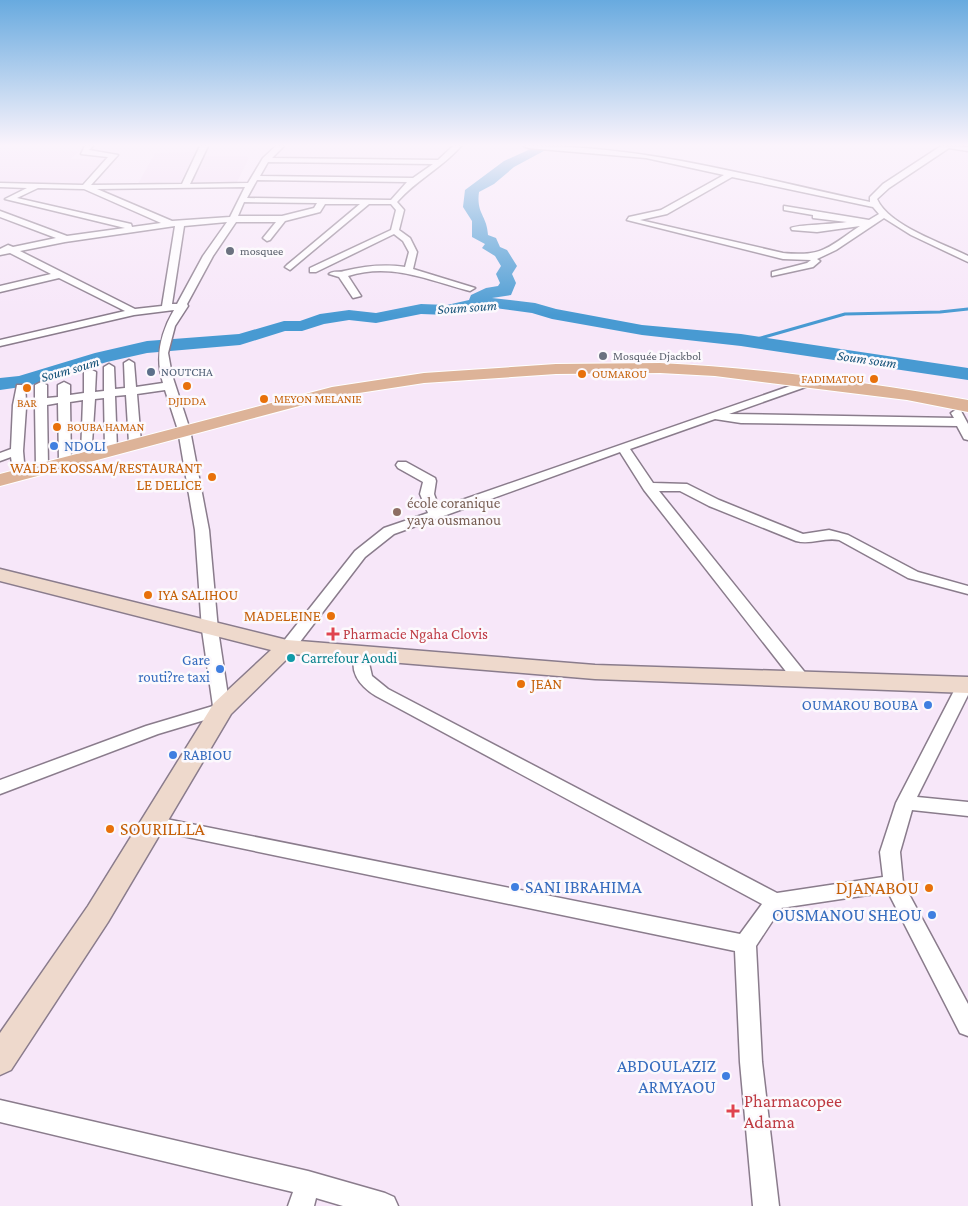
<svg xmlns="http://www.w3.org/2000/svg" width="968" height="1206" font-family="'Crimson Pro',serif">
<rect width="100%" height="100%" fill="#f7e7f9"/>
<g fill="#f1dbf3">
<polygon points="0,150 79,151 71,159 104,160 80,185 0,184"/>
<polygon points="195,152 180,183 138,184 155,153"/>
<polygon points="201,156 246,156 249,158 236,184 188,184"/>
</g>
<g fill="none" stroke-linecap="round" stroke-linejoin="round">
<polyline stroke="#489ad2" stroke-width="3" points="750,341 845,314 940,312 968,309"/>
<path fill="#489ad2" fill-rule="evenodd" d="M537 146H553L514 167 494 184 479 192C476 214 487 215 488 235L496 238 500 247 507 250 517 266 512 274 516 283 511 295 492 298 535 303 556 309 642 325 741 334 968 368V380L741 346 642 335 552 319 532 313 495 308 479 311 467 310 448 315 421 314 376 323 349 320 324 324 302 331H285L240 345 147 353 107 362 28 386 0 390V378L19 376 95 353 147 341 239 334 284 321H300L320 314 349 310 376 313 421 304 447 305 469 300 471 295 486 288 498 286 500 283 496 274 501 266 495 256 482 248 485 244 472 237V221L463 207 465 190 504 161Z"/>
<defs>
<g id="street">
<path d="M85 146H93L89 150 118 155 91 185 182 184 200 146H208L190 184 248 183 263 158 276 146H284L272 158 438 160 453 146H461C442 168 416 180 397 202L404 210 399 230 410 238 417 252 413 269 475 288 470 291C428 280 391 262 348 276L361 296 353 298 339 277 329 274C334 270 338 273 344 271 365 266 383 264 405 267L409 252 403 241 394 234 316 272H310V268L391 230 396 210 391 204H369L290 270 285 267 287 265 360 204H325L320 212 285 221 270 240 267 241 263 238 276 222H236L213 256 187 304 188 306 175 326 168 353 172 375 190 430 209 530 218 630 230 709 228 713 158 734 0 794V780L146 726 213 706 202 630 195 530 178 430 165 390 137 394 141 443 139 446H131L129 443 126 395 115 396 117 449 115 452 111 453 105 449 104 398 95 399 91 458H83L81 455 83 400 70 402 71 461 69 464H61L59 461 58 403 47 405 48 467 46 470 42 471 36 467 35 406 26 408 23 451 25 474 24 477H14L11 457 0 461V453L11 449 13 405 17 385H25L26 401 35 399V385L41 382 47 385V398L58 397V385L64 382 70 385V395L84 393V372L90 369 96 372 95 392 104 391V367L109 364 114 367 115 389 125 388 124 363 129 360 134 363 136 387 163 383C155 357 160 334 174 310L134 315 0 346V340L125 311 59 278 0 292V286L51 274 10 253 0 255V249L8 245 13 247 56 238 0 217V211L67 236 125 228 5 199 27 188 0 187V183L83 185 108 157 81 154ZM268 162 433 164 413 178 260 176ZM257 180 407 182 391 200 247 198ZM245 187 230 217 172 221 97 189ZM38 188 84 189 161 223 132 227 131 224 17 198ZM244 202 317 203 314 208 282 216H238ZM227 222 203 256 177 304H172L184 226ZM175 226 162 306 135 309 20 251 65 242Z"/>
<path d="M524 146C642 144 757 178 870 202V197L883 184 941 146 968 147V151L949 148 889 188 877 199C889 226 943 243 968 256V262L911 235 884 218 836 250 817 259 820 261 813 267 772 276V272L807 263 811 260 783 259 627 220 629 217 661 210 724 175 646 158 528 148ZM732 177 873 207 879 214 869 220 784 206V210L813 215V218L847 222C838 224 794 225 791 228L792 230 817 232 860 226C828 247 824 257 783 253L640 220 667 214Z"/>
<path d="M810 379 814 380V384L729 414 954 418 951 413 957 409 961 411 968 424V440L964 439 957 426 741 423 715 419 630 449 653 483 687 484 719 500 803 534 829 530 848 535 918 572 968 586V594L908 578 839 540C824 537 811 545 796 541L709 506 680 491H659L807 675 809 679 807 683H795L644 490 620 452 394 534 365 557 293 651 287 652 279 647 355 551 384 528 428 513 420 494 423 482 398 468 396 465 398 462H406L435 478 436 481 434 494 439 508Z"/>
<path d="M364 649 370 650 372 654 369 663 372 676 388 689 777 893 883 877 880 852 896 803 957 685 959 681 968 680V695L917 797 968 802V816L912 810 900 852 903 883 968 1004V1036L960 1033 888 892 781 908 756 946 762 1062 779 1206H753L740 1062 735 951 144 828 142 823 144 818 151 816 740 934 762 904 376 696C360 686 346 670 358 650Z"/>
<polygon points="0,1100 308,1171 385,1193 394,1197 398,1206 343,1206 316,1198 314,1206 288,1206 293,1192 0,1122"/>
</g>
<polygon id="secondary" points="0,569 287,640 595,665 968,677 968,693 595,679 292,654 231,714 108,922 11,1070 0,1075 0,1033 88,906 214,703 271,650 0,581"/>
<path id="primary" d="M660 363C763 368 867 382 968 400V412L907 400 715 376 660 373 556 374 424 383 333 397 0 486V474L332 387 424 373 556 364Z"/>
</defs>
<use href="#street" stroke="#8a7c8c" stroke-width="3"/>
<use href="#secondary" stroke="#8a7c8c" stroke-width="3"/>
<use href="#primary" stroke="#fff" stroke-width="2"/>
<use href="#street" fill="#fff" fill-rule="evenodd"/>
<use href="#secondary" fill="#eed9cc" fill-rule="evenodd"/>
<use href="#primary" fill="#ddb398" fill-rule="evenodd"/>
</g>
<linearGradient id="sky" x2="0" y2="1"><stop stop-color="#68aadf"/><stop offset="0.46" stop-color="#fbf4fc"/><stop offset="1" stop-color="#fbf4fc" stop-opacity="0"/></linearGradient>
<rect width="968" height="315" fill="url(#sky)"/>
<g fill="#6b7280" stroke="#fcf9fd" stroke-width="2">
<circle cx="230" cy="251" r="5"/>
<circle cx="603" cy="356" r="5"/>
</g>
<circle fill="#5c6f8a" stroke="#fcf9fd" stroke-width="2" cx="151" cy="372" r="5"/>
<g fill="#e8710a" stroke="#fcf9fd" stroke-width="2">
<circle cx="582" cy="374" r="5"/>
<circle cx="874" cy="379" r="5"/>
<circle cx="187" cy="386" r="5"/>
<circle cx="27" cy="388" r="5"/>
<circle cx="264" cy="399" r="5"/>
<circle cx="57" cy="427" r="5"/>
<circle cx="212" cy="477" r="5"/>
<circle cx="148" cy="595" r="5"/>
<circle cx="331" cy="616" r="5"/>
<circle cx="521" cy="684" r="5"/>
<circle cx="110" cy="829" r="5"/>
<circle cx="929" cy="888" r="5"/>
</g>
<g fill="#3f7fe0" stroke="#fcf9fd" stroke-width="2">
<circle cx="54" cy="446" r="5"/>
<circle cx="220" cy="669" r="5"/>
<circle cx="928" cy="705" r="5"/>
<circle cx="173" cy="755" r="5"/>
<circle cx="515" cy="887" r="5"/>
<circle cx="932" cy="915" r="5"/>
<circle cx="726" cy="1076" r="5"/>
</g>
<circle fill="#8d6e63" stroke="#fcf9fd" stroke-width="2" cx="397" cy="512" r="5"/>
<g fill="#e0444e" stroke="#fcf9fd" stroke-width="2">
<path d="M330.5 626.5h5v5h5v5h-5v5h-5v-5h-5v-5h5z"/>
<path d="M730.5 1103.5h5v5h5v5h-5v5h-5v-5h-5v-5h5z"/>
</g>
<circle fill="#0f9aa8" stroke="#fcf9fd" stroke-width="2" cx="291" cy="658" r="5"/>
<g text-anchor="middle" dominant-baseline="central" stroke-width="5" stroke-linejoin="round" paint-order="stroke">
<g font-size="12" fill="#5b616d" stroke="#fcf9fd" text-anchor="start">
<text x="240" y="251">mosquee</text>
<text x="613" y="356">Mosquée Djackbol</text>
</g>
<g font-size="12" fill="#4e5e75" stroke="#fcf9fd" text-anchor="start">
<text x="161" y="372">NOUTCHA</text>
</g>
<g font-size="12" fill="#c56008" stroke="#fcf9fd" text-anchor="start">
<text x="592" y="374">OUMAROU</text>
<text x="864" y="379" text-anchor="end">FADIMATOU</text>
<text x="274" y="399">MEYON MELANIE</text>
<text x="187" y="401" text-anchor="middle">DJIDDA</text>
<text x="27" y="403" text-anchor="middle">BAR</text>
<text x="67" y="427">BOUBA HAMAN</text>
</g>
<g font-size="14" font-style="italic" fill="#165379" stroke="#fcf9fd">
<text transform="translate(467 307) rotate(-4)">Soum soum</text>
<text transform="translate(867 359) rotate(8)">Soum soum</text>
<text transform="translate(70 369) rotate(-16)">Soum soum</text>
</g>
<g font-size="15" fill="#366cbe" stroke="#fcf9fd" text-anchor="start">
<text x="64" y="446">NDOLI</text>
<text x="210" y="660" text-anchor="end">Gare<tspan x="210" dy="17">routi?re taxi</tspan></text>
<text x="918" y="705" text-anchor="end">OUMAROU BOUBA</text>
<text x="183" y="755">RABIOU</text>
</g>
<g font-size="15" fill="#c56008" stroke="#fcf9fd" text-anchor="end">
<text x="202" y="468">WALDE KOSSAM/RESTAURANT<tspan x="202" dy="17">LE DELICE</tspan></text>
<text x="158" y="595" text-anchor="start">IYA SALIHOU</text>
<text x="321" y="616">MADELEINE</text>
<text x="531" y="684" text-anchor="start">JEAN</text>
</g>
<g font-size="15" fill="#785e54" stroke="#fcf9fd" text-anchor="start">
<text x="407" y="503">école coranique<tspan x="407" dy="17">yaya ousmanou</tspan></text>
</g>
<g font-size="15" fill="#be3a42" stroke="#fcf9fd" text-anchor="start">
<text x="343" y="634">Pharmacie Ngaha Clovis</text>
</g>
<g font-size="15" fill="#0d838f" stroke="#fcf9fd" text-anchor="start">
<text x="301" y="658">Carrefour Aoudi</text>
</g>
<g font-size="18" fill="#c56008" stroke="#fcf9fd" text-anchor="start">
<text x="120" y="829">SOURILLLA</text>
<text x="919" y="888" text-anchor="end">DJANABOU</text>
</g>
<g font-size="18" fill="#366cbe" stroke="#fcf9fd" text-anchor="end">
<text x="525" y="887" text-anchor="start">SANI IBRAHIMA</text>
<text x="922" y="915">OUSMANOU SHEOU</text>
<text x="716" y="1066">ABDOULAZIZ<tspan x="716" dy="21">ARMYAOU</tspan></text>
</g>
<g font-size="18" fill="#be3a42" stroke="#fcf9fd" text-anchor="start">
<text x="744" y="1101">Pharmacopee<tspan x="744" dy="21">Adama</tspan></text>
</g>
</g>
</svg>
